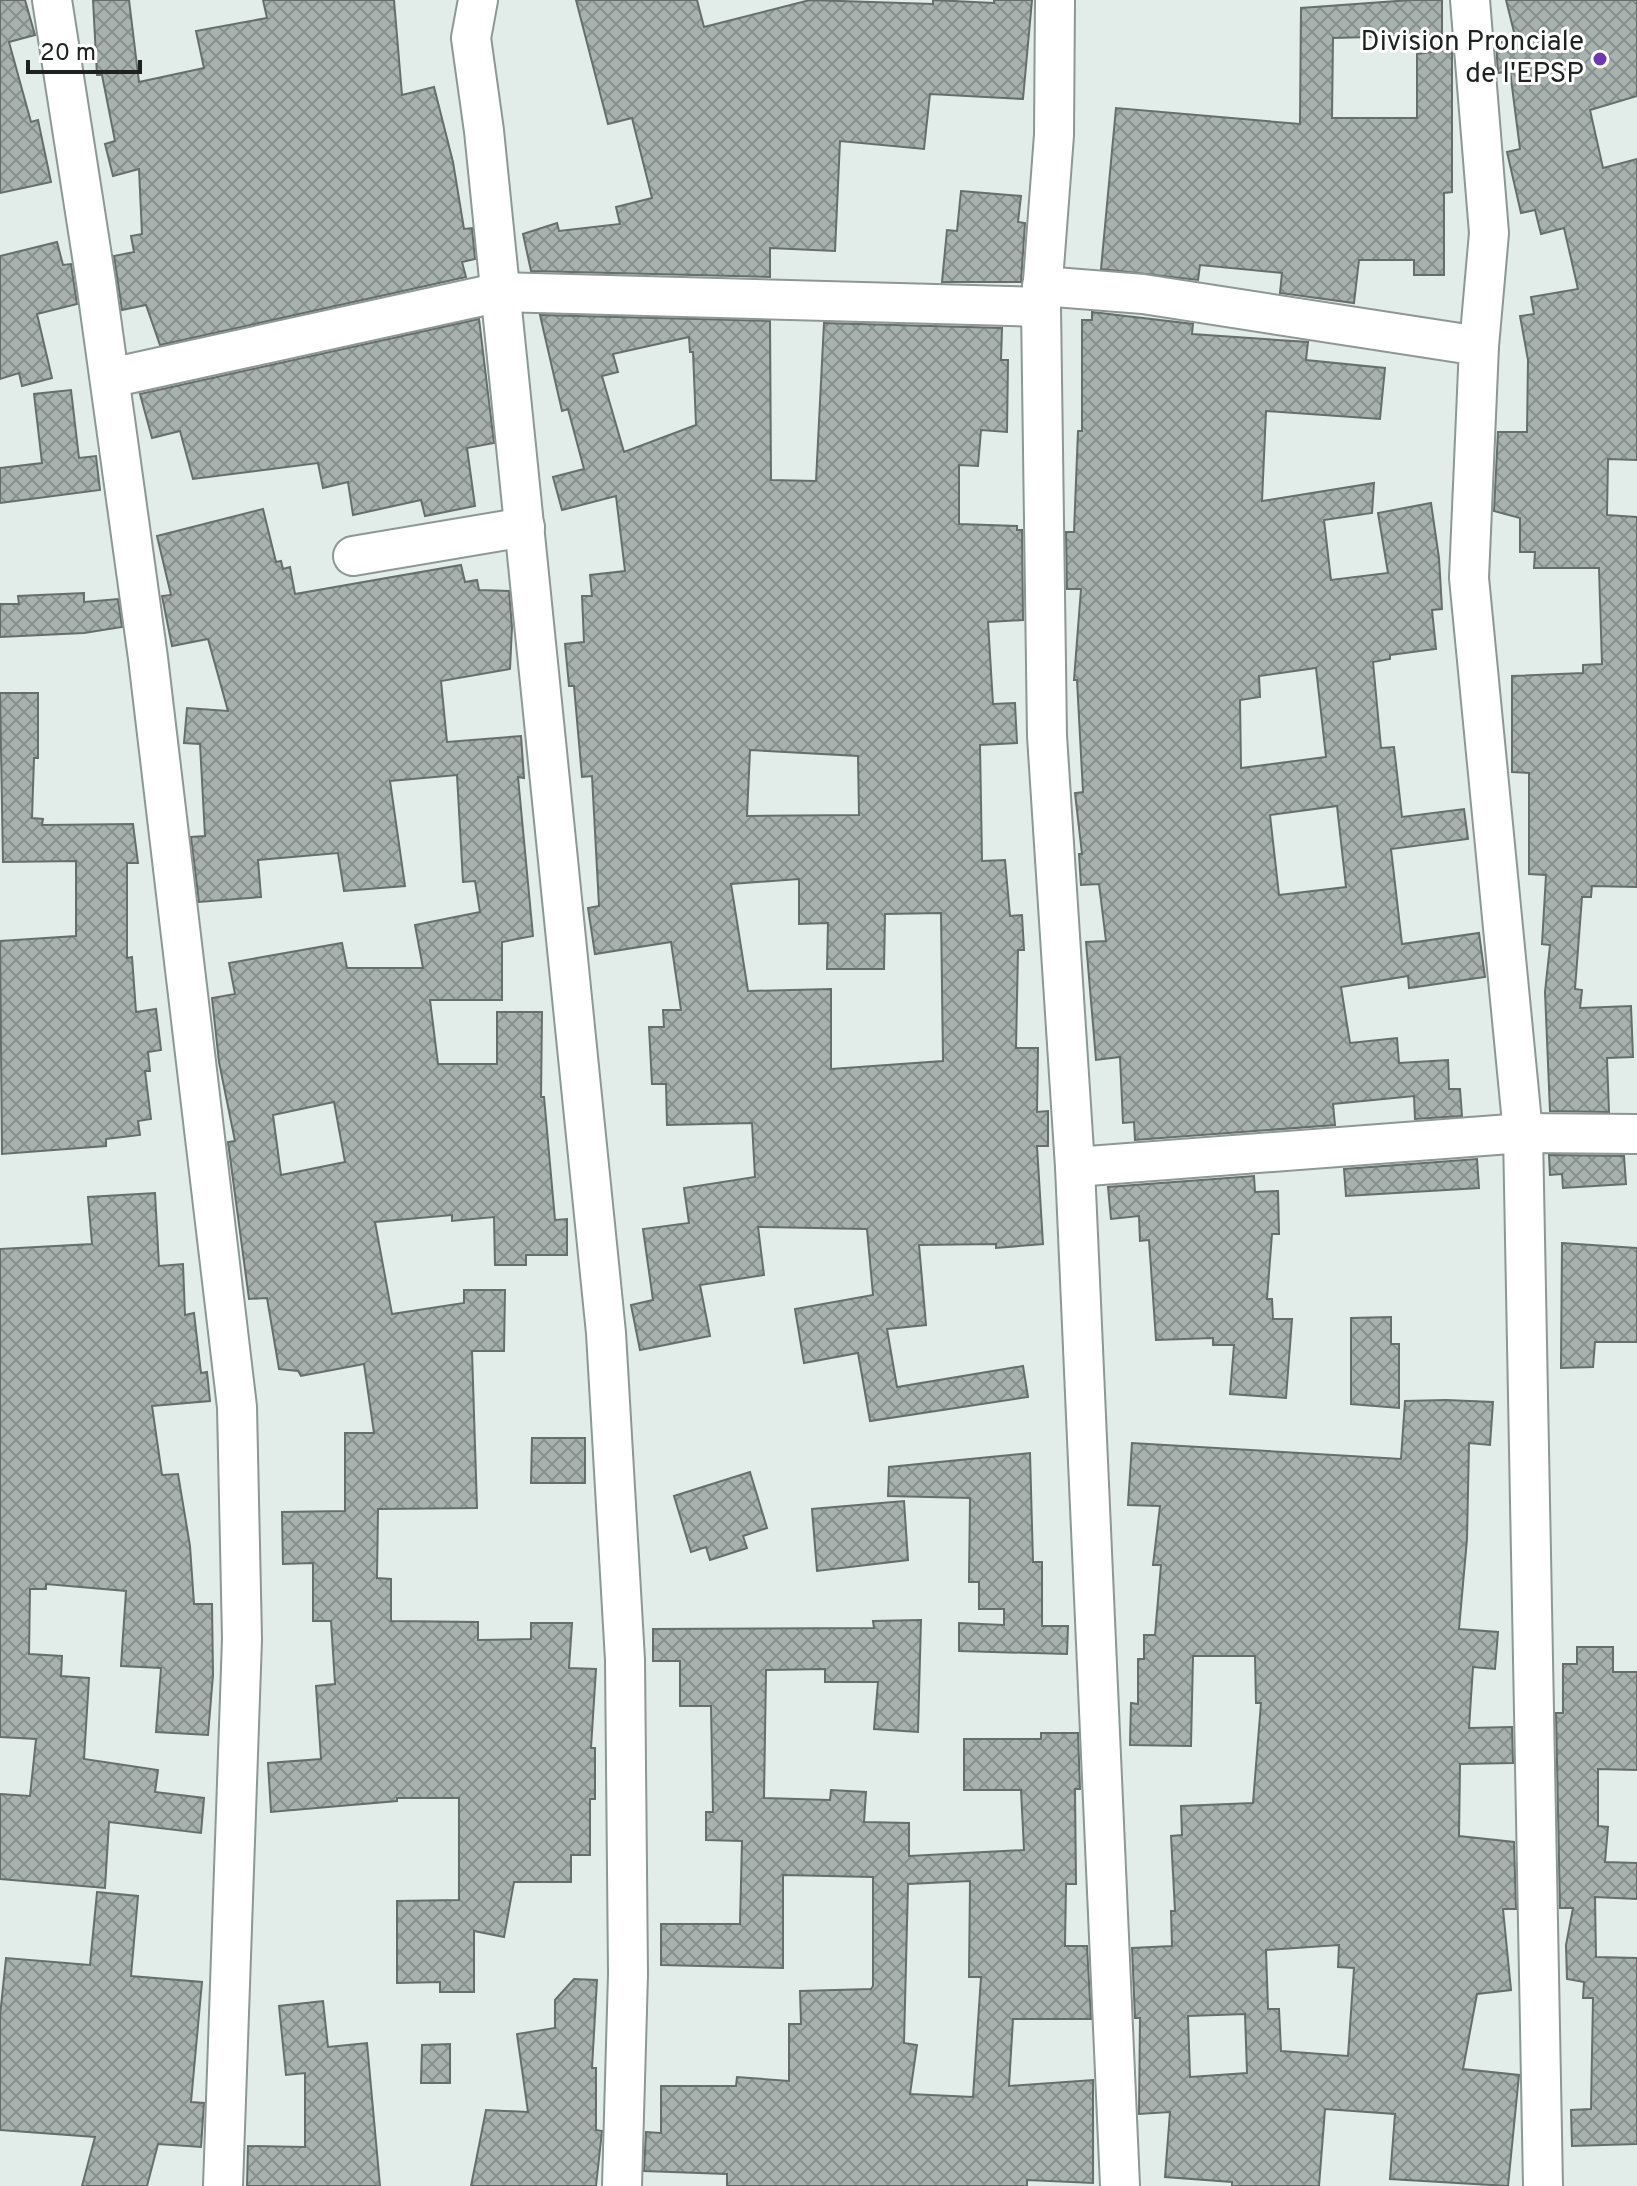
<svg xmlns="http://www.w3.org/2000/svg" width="1637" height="2186" font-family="Overpass,sans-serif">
<defs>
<pattern id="building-cross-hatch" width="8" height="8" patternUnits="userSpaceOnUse" patternTransform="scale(2)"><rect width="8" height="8" fill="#a7b1ad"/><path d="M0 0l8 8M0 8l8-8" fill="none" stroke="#87908c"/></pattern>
</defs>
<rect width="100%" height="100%" fill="#e2ece9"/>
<g fill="url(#building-cross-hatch)" stroke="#656e6b" stroke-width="2" fill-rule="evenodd">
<polygon points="0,0 25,0 35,35 9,42 31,122 38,120 51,182 0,193"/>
<polygon points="93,0 129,0 139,82 204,68 196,31 267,18 263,0 394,0 402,95 434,87 453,162 464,229 472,228 475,259 462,262 466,277 160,345 146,305 122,310 114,256 134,252 131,236 142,234 139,169 113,176 105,144 115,141 102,75 97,75"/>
<polygon points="576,0 697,0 704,27 810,0 933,4 933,0 994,3 994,0 1032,0 1023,99 930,94 924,149 840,141 835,251 770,248 770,277 531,271 523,234 557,223 559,231 620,224 616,207 652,198 632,118 608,124"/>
<polygon points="1411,0 1442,0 1442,35 1333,38 1332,118 1417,118 1417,54 1452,49 1452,192 1444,193 1444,275 1414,275 1414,260 1359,260 1354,303 1280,293 1282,273 1200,265 1198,280 1101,269 1116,108 1300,124 1301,8"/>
<polygon points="1506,0 1637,0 1637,96 1590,110 1603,168 1637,159 1637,460 1608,459 1607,515 1637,517 1637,887 1592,886 1591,897 1582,897 1575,989 1582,990 1580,1008 1631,1006 1633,1057 1607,1058 1609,1112 1550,1111 1545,992 1550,945 1542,944 1546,875 1529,874 1529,773 1512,772 1512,676 1583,673 1583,665 1602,664 1599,568 1534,568 1535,552 1520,552 1520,518 1494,511 1498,432 1527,432 1528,360 1520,316 1534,314 1531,297 1578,289 1564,228 1541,234 1535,210 1521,213 1507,152 1520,149 1510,71 1498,73 1496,43 1516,40"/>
<polygon points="961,191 1021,196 1018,222 1025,223 1021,282 942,282 947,230 957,231"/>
<polygon points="57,242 63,265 71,264 77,304 37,314 52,378 22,386 19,373 0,379 0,256"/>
<path d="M1092 312 1193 324 1192 334 1308 342 1306 360 1385 368 1380 419 1266 411 1262 501 1374 483 1372 513 1324 520 1331 580 1388 573 1378 513 1431 503 1439 558 1442 609 1432 610 1436 649 1390 655V659L1373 662 1381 748 1394 747 1402 817 1464 809 1468 839 1391 849 1402 944 1479 933 1485 977 1409 988 1408 976 1341 987 1350 1043 1397 1038 1399 1063 1448 1060 1449 1089H1460L1462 1116 1415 1119 1414 1096 1333 1104 1335 1125 1135 1140 1134 1122 1123 1123 1120 1057 1096 1060 1086 942 1106 941 1099 884 1081 885 1079 854H1082L1075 793 1083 792 1077 680H1074L1081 589H1067L1066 532H1074L1078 431H1082V320H1092ZM1316 668 1326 757 1241 768 1240 700 1260 697 1259 676ZM1337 806 1346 887 1279 895 1270 815Z"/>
<path d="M540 315 770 321 771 480 816 481 824 323 1002 328 1001 360H1008L1007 432 981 430 978 466 959 465V524L1017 526V530H1022L1023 620 988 622 993 704 1015 703 1017 743 980 745 982 861 1005 860 1010 916 1022 915 1024 950H1018L1016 1048H1038L1037 1112 1048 1111V1146H1037L1043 1244 996 1248V1244L919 1245 926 1325 887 1329 897 1387 1023 1366 1028 1397 870 1421 858 1353 804 1363 795 1309 873 1295 867 1229 758 1227 764 1275 700 1285 710 1336 640 1350 631 1305 653 1300 643 1229 689 1223 684 1188 755 1177 752 1123 667 1125 666 1084H652L649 1027H664L663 1010H681L671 942 595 954 588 908 599 906 592 776 582 777 574 686H569L565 644 584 642 582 596H592L590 575 625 571 616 496 562 510 553 477 584 469 568 409 562 411ZM689 337 690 352H693L696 425 624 452 602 376 618 372 613 354ZM750 750 858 756 859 815 747 816ZM799 879V924L828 923 827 969H884L885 914 941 913 943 1061 831 1069V989L748 991 731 884Z"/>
<polygon points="479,319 494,443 467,448 475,506 425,516 421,500 353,515 348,482 323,488 318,463 193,479 180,431 152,438 140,394"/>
<polygon points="71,390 79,458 96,456 100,490 0,503 0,468 42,463 34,394"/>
<path d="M263 509 276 562 281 561 283 569 290 567 295 594 461 565 465 582 477 580 479 590 509 591 512 627 510 669 441 681 447 742 521 736 524 778 518 777 533 936 502 942V1000H430L438 1064H497V1012H542L541 1097H544L555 1220 567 1219V1255H526V1265H495L494 1217 452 1221V1215L375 1222 392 1314 464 1303V1290H505L504 1351H472L477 1508 378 1509 377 1578 391 1579V1621L478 1622V1640L531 1639V1623H572L569 1668 596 1669 591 1748H595V1799H590V1855H571V1882H514L504 1937 474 1931V1992H440V1982L397 1983V1901L459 1900V1798H397V1801L271 1812 268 1763 321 1759 316 1686 335 1684 331 1621H313V1563L283 1564 282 1512 345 1511V1433H374L364 1364 301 1376 298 1371 279 1369 267 1298 249 1299 228 1142 235 1141 219 1062 212 998 235 994 229 963 342 943 347 968H423L415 925 480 912 475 881 463 882 457 775 390 781 405 886 344 891 338 853 258 860 261 897 199 902 191 837 205 836 200 744 184 743 187 708 228 711 208 639 172 646 162 596 171 595 157 536ZM334 1102 345 1162 281 1175 273 1115Z"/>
<polygon points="84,593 84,602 118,599 122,627 84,633 0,637 0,604 19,604 18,596"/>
<polygon points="0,693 38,693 38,758 34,758 32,818 43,819 42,825 133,824 138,863 127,863 127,958 132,957 136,1012 156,1009 161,1050 148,1052 150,1071 145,1071 151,1119 138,1121 140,1135 106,1139 106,1146 2,1154 0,941 76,936 76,861 3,862"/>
<polygon points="1549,1155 1624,1156 1626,1184 1563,1188 1562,1174 1550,1175"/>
<polygon points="1477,1159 1479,1188 1346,1196 1344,1169"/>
<polygon points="1254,1176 1255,1192 1278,1191 1279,1234 1272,1234 1267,1299 1272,1299 1273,1319 1292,1319 1286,1398 1230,1394 1234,1345 1213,1345 1213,1338 1156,1340 1149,1240 1140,1241 1139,1216 1111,1219 1108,1187"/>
<polygon points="155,1193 159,1266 183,1264 185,1315 194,1313 201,1373 207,1372 210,1401 152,1406 162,1475 178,1474 190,1546 194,1604 212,1604 213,1675 208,1735 156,1732 161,1668 121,1666 126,1591 46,1584 46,1589 30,1589 29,1654 62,1656 61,1676 89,1678 84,1759 158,1770 155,1792 204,1798 201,1833 109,1822 105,1888 0,1879 0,1794 30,1796 36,1739 0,1737 0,1249 92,1244 88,1197"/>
<polygon points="1562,1243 1637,1248 1637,1342 1595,1342 1593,1367 1561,1368"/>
<polygon points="1391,1317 1391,1344 1399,1344 1399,1408 1351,1404 1351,1318"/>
<path d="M1446 1400 1493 1402 1490 1445 1469 1443 1467 1539 1459 1629 1498 1632 1495 1669 1473 1667 1469 1728 1512 1727 1513 1763 1460 1764 1459 1836 1514 1842 1516 1909H1503L1511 1990 1477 1994 1463 2069 1519 2075 1508 2186 1390 2179 1395 2114 1325 2109 1319 2186H1232V2182L1165 2177 1170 2112 1139 2114 1140 2018H1135L1132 1948 1172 1946 1171 1911H1175L1171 1836 1182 1835 1181 1806 1253 1803 1261 1703H1256L1255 1656H1193L1191 1746 1130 1745 1131 1703 1138 1704V1659H1144V1635H1155L1161 1565H1153L1160 1506 1128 1505 1132 1443 1401 1459 1405 1401ZM1339 1945 1338 1967 1354 1968 1348 2056 1281 2051 1279 2009H1268L1266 1950ZM1245 2014 1247 2073 1190 2077 1188 2016Z"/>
<polygon points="532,1438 585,1438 585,1483 531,1483"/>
<polygon points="1030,1453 1033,1562 1042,1562 1042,1626 1068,1626 1067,1654 959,1651 959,1623 1004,1625 1004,1609 979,1609 979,1582 969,1582 970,1498 888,1496 889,1467"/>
<polygon points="750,1472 767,1528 743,1536 747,1548 710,1560 706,1547 691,1552 674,1496"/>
<polygon points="904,1501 908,1560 817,1571 812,1509"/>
<path d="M921 1620 918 1732 874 1729 878 1682H825V1669L766 1670 764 1798 830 1800 831 1790 866 1792 864 1822 909 1823V1856L1024 1850 1021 1790H964V1739H1041V1733H1078L1080 1789H1075L1076 1884H1066L1065 1946H1087L1091 2019H1013L1009 2086 1093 2080V2183L1027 2180V2186H727V2174L644 2171 646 2132 661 2133V2086H736L737 2077 789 2081V2024H801L800 1991 871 1989 873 1986V1877L783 1875V1968L661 1965V1924H740L742 1841 706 1840V1812H713L711 1706H680V1661H653V1629L874 1628 873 1621ZM970 1881 969 1977H981L973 2097 910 2094 917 2045 904 2043 908 1884Z"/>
<polygon points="1577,1647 1613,1647 1613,1672 1637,1672 1637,1770 1598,1769 1598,1826 1608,1827 1605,1862 1637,1863 1637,1899 1595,1897 1596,1957 1637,1958 1637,2144 1572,2146 1571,2110 1591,2109 1593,1998 1583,1998 1584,1982 1567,1979 1566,1945 1573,1908 1560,1908 1556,1713 1563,1713 1563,1664 1577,1664"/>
<polygon points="97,1892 138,1896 131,1976 202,1982 191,2102 204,2103 201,2147 158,2144 147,2186 82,2186 95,2137 0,2130 0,2016 6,1958 90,1965"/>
<polygon points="574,1979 597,1980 592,2068 596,2068 596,2130 602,2131 596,2186 471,2186 486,2110 528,2112 517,2034 555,2028 555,2000"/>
<polygon points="323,2001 328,2047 367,2043 380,2186 247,2186 248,2146 305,2147 305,2073 286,2075 279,2006"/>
<polygon points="450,2044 450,2083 421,2083 422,2045"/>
</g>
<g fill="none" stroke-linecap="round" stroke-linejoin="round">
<defs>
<g id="minor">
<polyline points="52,0 96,282 148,658 237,1407 242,1639 223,2186"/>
<polyline points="478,0 471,38 484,131 606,1333 625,1660 628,1974 622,2186"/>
<polyline points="1055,0 1054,135 1041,307 1047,736 1075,1167 1120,2186"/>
<polyline points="1470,0 1489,233 1479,346"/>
<polyline points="1042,286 1143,294 1479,346 1469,578 1523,1133 1543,2186"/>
<polyline points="110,378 501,292 1041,307"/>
<polyline points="353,556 525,527"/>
<polyline points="1075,1167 1523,1133 1637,1134"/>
</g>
</defs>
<use href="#minor" stroke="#8d9794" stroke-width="42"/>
<use href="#minor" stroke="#fff" stroke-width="38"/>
</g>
<circle fill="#6e38af" stroke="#fff" stroke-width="3" cx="1600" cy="59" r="8"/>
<g text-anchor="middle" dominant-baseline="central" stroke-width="6" stroke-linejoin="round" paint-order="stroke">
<g font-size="28" fill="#1d2120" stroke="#fff" text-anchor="end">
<text x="1584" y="43">Division Pronciale<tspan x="1584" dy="32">de l'EPSP</tspan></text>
</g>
</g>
<path d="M28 60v12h112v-12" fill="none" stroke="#1d2120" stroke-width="4"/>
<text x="40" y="60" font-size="24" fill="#1d2120" stroke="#ffffff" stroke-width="6" paint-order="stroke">20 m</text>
</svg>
